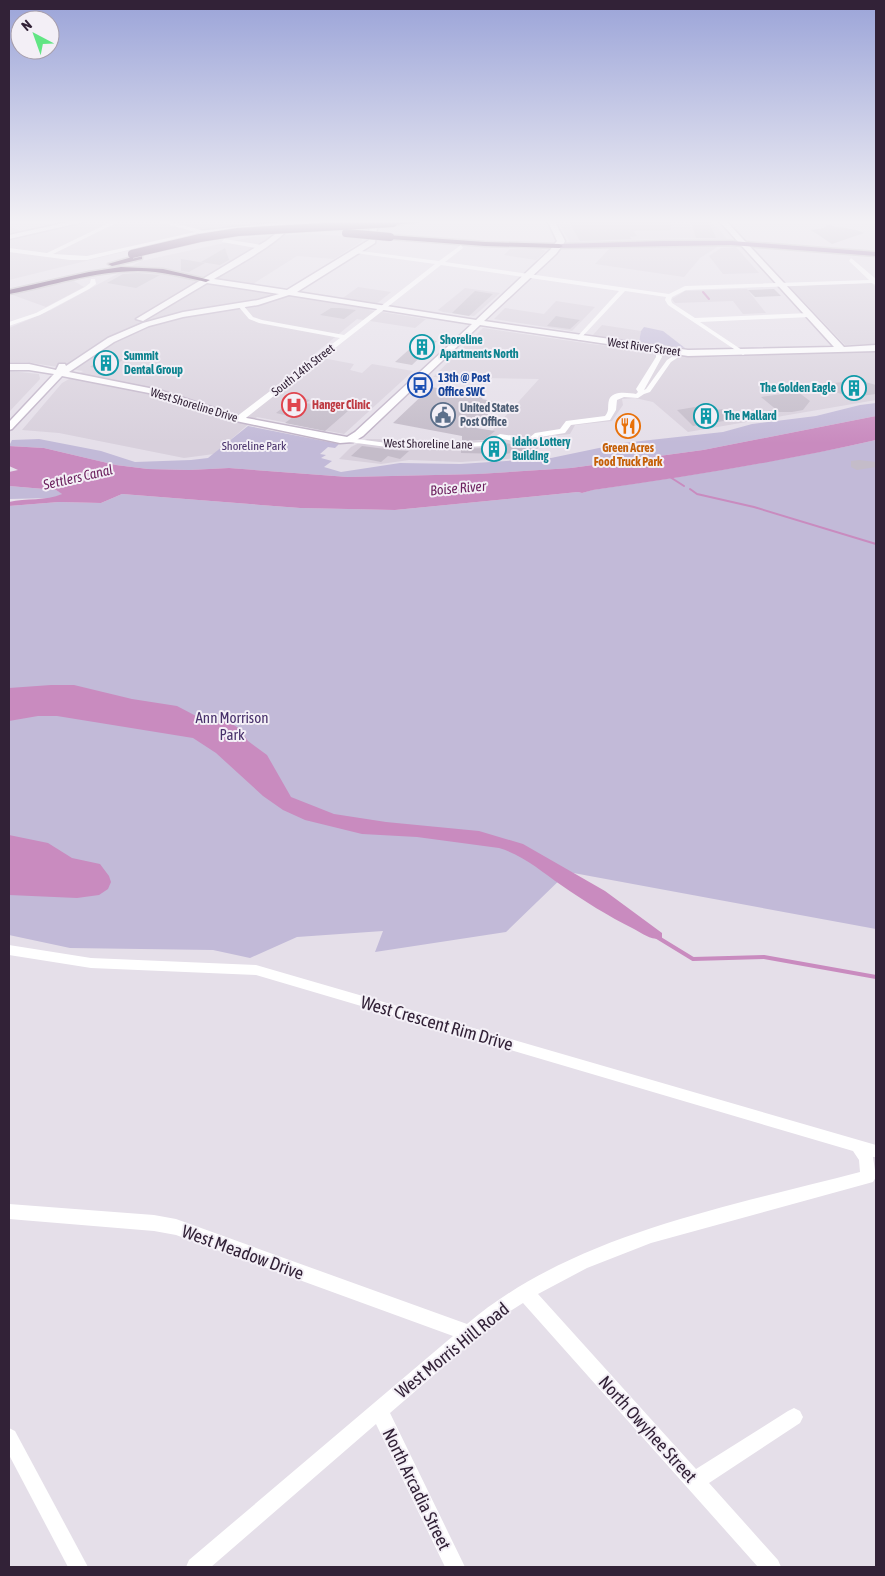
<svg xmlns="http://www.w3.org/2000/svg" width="885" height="1576" font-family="'Asap Condensed',sans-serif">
<rect width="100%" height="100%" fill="#e5dfe9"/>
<g fill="#d8d0dc">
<polygon points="62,222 280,222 280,226 229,230 191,235 9,280 9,226 20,231"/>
<polygon points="558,222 712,222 727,239 685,238 570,242"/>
<polygon points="309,234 362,237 362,241 334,259 297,256 245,289 336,303 358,287 391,292 369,310 426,319 415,328 357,319 312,356 354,364 350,370 362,373 372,364 413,371 344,434 257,417 214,454 184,458 59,433 22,430 62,383 83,371 26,362 9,362 9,328 51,310 141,261 252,237"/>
<polygon points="701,245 719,246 700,258 684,277 595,264 610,248"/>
<polygon points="736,247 759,273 723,274 709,256 721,248"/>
<polygon points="510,249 540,249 546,251 536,260 504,255"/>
<polygon points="72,280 84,287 46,307 10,294"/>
<polygon points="871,283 876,287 876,344 845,345 789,286"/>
<polygon points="465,288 500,293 474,316 443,312 438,310"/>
<polygon points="747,289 766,313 743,314 733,301 675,303 672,299 685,291"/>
<polygon points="556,301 595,307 572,331 494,319 505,308 544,314"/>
<polygon points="602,325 641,331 639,342 592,336"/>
<polygon points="483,328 591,344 689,356 723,357 876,350 876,400 688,432 653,402 635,398 622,399 623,405 612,421 575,425 570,434 543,437 534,457 461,462 409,460 381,464 339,459 351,447 367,439 483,441 539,379 433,377"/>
<polygon points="9,371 39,374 40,379 9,412"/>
</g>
<g fill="#c2bad8">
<polygon points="644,327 663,331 685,348 639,342 641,331"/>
<polygon points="876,403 876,416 703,450 571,468 479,474 348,477 229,468 189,470 148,469 116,465 44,448 9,446 12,440 39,439 101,451 135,462 191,460 208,458 248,426 339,444 335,448 328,447 320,454 326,455 321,458 332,461 324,467 341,472 400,463 460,464 551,458 623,443 723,432 752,424 816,416 860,405"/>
<path d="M876 440V929L568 872 506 932 375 952 383 931 297 937 250 958 213 950 70 948 9 935V506L59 502 101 503 122 494 300 508 395 510 578 492 582 493 592 490C688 476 782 461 876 440Z"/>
<polygon points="9,486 56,490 63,494 53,498 9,499"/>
</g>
<g fill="#c98bbf">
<path d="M876 416V440C783 461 688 477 593 490L582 493 578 492 395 510 300 508 122 494 101 503 59 502 9 506V502C26 498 46 501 62 494L56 490 9 486V472L18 470 9 466V446L44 448 116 465 148 469 189 470 229 468 348 477 478 474 571 468 703 450Z"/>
<path d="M51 685H74L132 699 177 706 198 717 229 722 240 729 248 741 267 755 291 797 334 814 386 822 479 831 523 844 605 891 662 933V939C651 940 643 934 634 929 608 916 584 901 561 885 541 871 523 855 499 848L417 837 362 834 305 820 283 810 263 796 216 753 193 738 57 716H38L9 721V688Z"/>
<polygon points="9,835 48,843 72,858 100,864 109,876 111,882 108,889 99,895 77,898 9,895"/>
</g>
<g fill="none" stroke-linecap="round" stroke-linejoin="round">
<g stroke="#c98bbf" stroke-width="2">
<polyline points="703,292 709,299"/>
<polyline points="670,477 684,486"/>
<polyline points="690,489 697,494 754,507 876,544"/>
</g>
<polyline stroke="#c98bbf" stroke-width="4" points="657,937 693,959 764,957 876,977"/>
</g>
<g fill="#c4bcc9">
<polygon points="569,222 671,222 671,230 634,231 637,236 630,237 632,239 580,241"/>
<polygon points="691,222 709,222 716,238 696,238"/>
<polygon points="827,225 856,230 864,233 832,244 811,230 824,228"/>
<polygon points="225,248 229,260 220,265 201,262"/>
<polygon points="181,259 205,263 189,272 181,271"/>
<polygon points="138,273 160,275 136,288 107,283 123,274"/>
<polygon points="774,289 781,296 755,297 748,290"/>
<polygon points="475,291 493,294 469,316 452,313"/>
<polygon points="331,308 340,308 356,310 344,319 320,315"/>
<polygon points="556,316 561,317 580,320 570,329 547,326"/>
<polygon points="422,338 437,341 412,365 395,362"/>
<polygon points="103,357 107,357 123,360 107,370 90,367"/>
<polygon points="858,380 876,385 876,394 853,397 838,393 828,386 837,385 834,383"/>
<polygon points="431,387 484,396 482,399 497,402 493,406 495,407 476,428 495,431 484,440 462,441 462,436 393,423"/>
<polygon points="798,392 810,401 803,410 792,412 779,412 761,397"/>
<polygon points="296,397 310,400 306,403 348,411 325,431 285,423 293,417 276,413"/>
<polygon points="701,406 702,408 712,407 715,410 724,409 736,419 693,426 677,410"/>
<polygon points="501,442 534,449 534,450 505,454 461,453 461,449 485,448 496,446"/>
<polygon points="362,446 393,450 409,451 400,459 388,456 381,462 351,456"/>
<polygon points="859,460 876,462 876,467 857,470 851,467 851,461"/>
</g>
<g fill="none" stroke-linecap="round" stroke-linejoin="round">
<defs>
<g id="secondary">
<polygon points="69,222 83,222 9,239 9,235"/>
<path d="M283 222H324L289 226C287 239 227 271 214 279L287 290 369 240 370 222H376L377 228 375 243 297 292 476 320 550 250 557 241 548 222H555L565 241 564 243 556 254 484 321 688 350 834 347 720 222H727L844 347 876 345V351L688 356 480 325 363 436 353 442 340 443 236 421 154 394 62 376 12 429 9 430V422L54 374 29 370H9V364H29L56 370 59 364H65L66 366 108 338 143 323 183 312 258 300 279 294 207 283 143 321 136 319 266 241 282 229V226L200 234 196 232 198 231ZM289 295 472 324 355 432 347 437 241 417 159 390 69 372 114 342 149 326 183 317 258 305Z"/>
</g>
<polygon id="primary" points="663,241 731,241 876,252 876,256 731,245 559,248 555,246 559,244"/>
<g id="highway">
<polygon points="390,222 418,222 393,225"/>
<polygon points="387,235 485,242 559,244 563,246 559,248 485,246 390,239 387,239"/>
<polygon points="139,255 142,255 142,259 112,266 108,264"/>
<path d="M121 267 163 269 210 280 206 282C184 277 161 271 138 271 93 271 52 286 9 294V290L89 272Z"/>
</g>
</defs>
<use href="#secondary" stroke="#c0b3c7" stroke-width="3"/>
<use href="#primary" stroke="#c2bdc3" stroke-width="3"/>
<use href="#highway" stroke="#c2bdc3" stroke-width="3"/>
<g fill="#fff" fill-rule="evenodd">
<polygon points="111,222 118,222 53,254 87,256 195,232 160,222 169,222 201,230 203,232 87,260 70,260 9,252 9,248 47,253"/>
<polygon points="224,239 262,245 265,247 262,249 222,242"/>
<polygon points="461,245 463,248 445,262 669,294 685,286 869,280 849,261 851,258 876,279 876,285 872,283 686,290 672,297 671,300 672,303 695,318 810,313 813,315 810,317 700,322 745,352 746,353 743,355 668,305 665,300 666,297 625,291 579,340 576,338 577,337 619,291 441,265 242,421 236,421 236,417 340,338 259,323 249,319 238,306 239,305 243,305 253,317 262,320 344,335 435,264 355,253 353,250 439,261"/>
<polygon points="91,279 95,279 96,284 89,289 40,315 9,326 9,322 36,313 85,287 90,283"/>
<path d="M656 348H660L662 357 644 390 646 389 667 360 681 351 686 352 671 362 650 392 644 394 638 398 624 397 617 400 616 410 610 420 571 425 565 433 540 437 530 442H520L502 439 496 444 485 446 449 448 387 447 349 442 345 440 349 438 387 443 449 444 485 442 500 434 529 438 535 433 560 429 566 421 605 416C610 410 607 407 609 400 612 390 629 393 636 394L638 392 636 389 656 357Z"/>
<path d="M9 945 91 958 256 965 876 1145V1157H873L876 1177 873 1182 651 1243 587 1268 538 1294 696 1469 788 1411 794 1408 800 1411 803 1417 800 1423 709 1483 778 1560 781 1567H758L523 1303 501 1317 390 1413 465 1567H445L376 1424 211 1567H186L189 1560 453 1336 176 1235 154 1231 9 1219V1204L154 1215 176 1219 467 1324C573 1234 728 1207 860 1172L859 1160 853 1151 256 975 91 968 9 955Z"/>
<polygon points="9,1428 15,1431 88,1567 68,1567 9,1455"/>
</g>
<use href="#secondary" fill="#fff" fill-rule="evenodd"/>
<use href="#primary" fill="#8e679a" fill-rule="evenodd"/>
<use href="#highway" fill="#573060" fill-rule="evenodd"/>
<defs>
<g id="highway-bridge">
<polyline points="346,233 390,237"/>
<polyline points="132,254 200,238 238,232 393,223"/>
</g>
</defs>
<use href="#highway-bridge" stroke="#c2bdc3" stroke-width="9" stroke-linecap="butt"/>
<use href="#highway-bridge" stroke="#573060" stroke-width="8"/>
</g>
<linearGradient id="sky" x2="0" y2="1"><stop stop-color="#9ba4d8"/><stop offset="0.5" stop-color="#f3f1f5"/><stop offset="1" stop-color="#f3f1f5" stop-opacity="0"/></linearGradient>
<rect width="885" height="443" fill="url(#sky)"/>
<defs>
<symbol id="building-ring" viewBox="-11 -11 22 22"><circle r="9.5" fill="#f3eff6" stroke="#0f9aa8" stroke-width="1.5"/><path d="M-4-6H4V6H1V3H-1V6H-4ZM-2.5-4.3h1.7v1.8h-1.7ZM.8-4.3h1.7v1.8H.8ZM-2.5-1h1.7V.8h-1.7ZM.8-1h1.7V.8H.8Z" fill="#0f9aa8"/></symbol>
<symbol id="bus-ring" viewBox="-11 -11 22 22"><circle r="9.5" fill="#f3eff6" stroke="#1a4fb4" stroke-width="1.5"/><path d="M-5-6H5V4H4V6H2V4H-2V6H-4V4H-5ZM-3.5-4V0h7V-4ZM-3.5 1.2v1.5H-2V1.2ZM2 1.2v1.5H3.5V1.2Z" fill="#1a4fb4"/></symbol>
<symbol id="hospital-ring" viewBox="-11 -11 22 22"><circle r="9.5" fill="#f3eff6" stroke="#e0444e" stroke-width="1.5"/><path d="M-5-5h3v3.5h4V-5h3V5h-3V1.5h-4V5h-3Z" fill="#e0444e"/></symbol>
<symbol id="civic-ring" viewBox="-11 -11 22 22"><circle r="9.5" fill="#f3eff6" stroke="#5c6f8a" stroke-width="1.5"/><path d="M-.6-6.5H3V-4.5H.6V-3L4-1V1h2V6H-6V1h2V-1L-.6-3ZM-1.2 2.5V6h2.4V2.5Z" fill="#5c6f8a"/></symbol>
<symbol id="restaurant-ring" viewBox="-11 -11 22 22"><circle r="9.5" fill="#f3eff6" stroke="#e8710a" stroke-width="1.5"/><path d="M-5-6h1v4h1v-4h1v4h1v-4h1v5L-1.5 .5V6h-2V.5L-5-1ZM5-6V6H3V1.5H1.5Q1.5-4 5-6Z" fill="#e8710a"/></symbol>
</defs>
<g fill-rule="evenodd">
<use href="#building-ring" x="408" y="333" width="28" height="28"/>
<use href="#building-ring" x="92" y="349" width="28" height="28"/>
<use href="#bus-ring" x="406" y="371" width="28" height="28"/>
<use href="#building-ring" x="840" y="374" width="28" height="28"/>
<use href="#hospital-ring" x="280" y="391" width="28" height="28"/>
<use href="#civic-ring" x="429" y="401" width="28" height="28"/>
<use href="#building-ring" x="692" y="402" width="28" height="28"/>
<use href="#restaurant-ring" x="614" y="412" width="28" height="28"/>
<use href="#building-ring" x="480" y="435" width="28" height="28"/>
</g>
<g text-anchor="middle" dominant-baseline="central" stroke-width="4" stroke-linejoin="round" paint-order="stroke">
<g font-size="12" font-weight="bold" fill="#0d838f" stroke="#f3eff6" text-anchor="start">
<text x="440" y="340">Shoreline<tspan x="440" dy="14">Apartments North</tspan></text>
<text x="124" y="356">Summit<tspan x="124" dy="14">Dental Group</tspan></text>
<text x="836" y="388" text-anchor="end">The Golden Eagle</text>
<text x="724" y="416">The Mallard</text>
<text x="512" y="442">Idaho Lottery<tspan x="512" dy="14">Building</tspan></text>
</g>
<g font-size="12" fill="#322237" stroke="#f3eff6">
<text transform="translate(644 347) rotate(8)">West River Street</text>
<text transform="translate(303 370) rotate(-38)">South 14th Street</text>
<text transform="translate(194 405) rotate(17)">West Shoreline Drive</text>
<text transform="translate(428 444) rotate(1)">West Shoreline Lane</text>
</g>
<g font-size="12" font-weight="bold" fill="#164399" stroke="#f3eff6" text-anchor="start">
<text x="438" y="378">13th @ Post<tspan x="438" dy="14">Office SWC</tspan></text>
</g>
<g font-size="12" font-weight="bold" fill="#be3a42" stroke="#f3eff6" text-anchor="start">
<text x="312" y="405">Hanger Clinic</text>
</g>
<g font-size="12" font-weight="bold" fill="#4e5e75" stroke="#f3eff6" text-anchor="start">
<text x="460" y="408">United States<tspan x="460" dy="14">Post Office</tspan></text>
</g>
<g font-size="12" fill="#47306a" stroke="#f3eff6">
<text x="254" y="446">Shoreline Park</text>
</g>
<g font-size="12" font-weight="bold" fill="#c56008" stroke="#f3eff6">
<text x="628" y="448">Green Acres<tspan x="628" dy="14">Food Truck Park</tspan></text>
</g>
<g font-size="14" font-style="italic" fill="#6d225f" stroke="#f3eff6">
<text transform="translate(78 477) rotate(-13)">Settlers Canal</text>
<text transform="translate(458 488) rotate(-5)">Boise River</text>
</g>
<g font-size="15" fill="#47306a" stroke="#f3eff6">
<text x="232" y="717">Ann Morrison<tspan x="232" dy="17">Park</tspan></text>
</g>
<g font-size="18" fill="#322237" stroke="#f3eff6">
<text transform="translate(437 1023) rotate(16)">West Crescent Rim Drive</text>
<text transform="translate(243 1252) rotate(20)">West Meadow Drive</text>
<text transform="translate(452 1350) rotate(-39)">West Morris Hill Road</text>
<text transform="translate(648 1429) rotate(48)">North Owyhee Street</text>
<text transform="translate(417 1489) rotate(64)">North Arcadia Street</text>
</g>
</g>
<rect width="885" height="1576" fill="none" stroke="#322237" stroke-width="20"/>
<g transform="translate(35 35) rotate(319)"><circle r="24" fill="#f3eff6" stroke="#a69daa"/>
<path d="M0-4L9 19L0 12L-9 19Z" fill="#61e584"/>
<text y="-8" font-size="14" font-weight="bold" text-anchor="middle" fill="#322237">N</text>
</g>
</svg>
